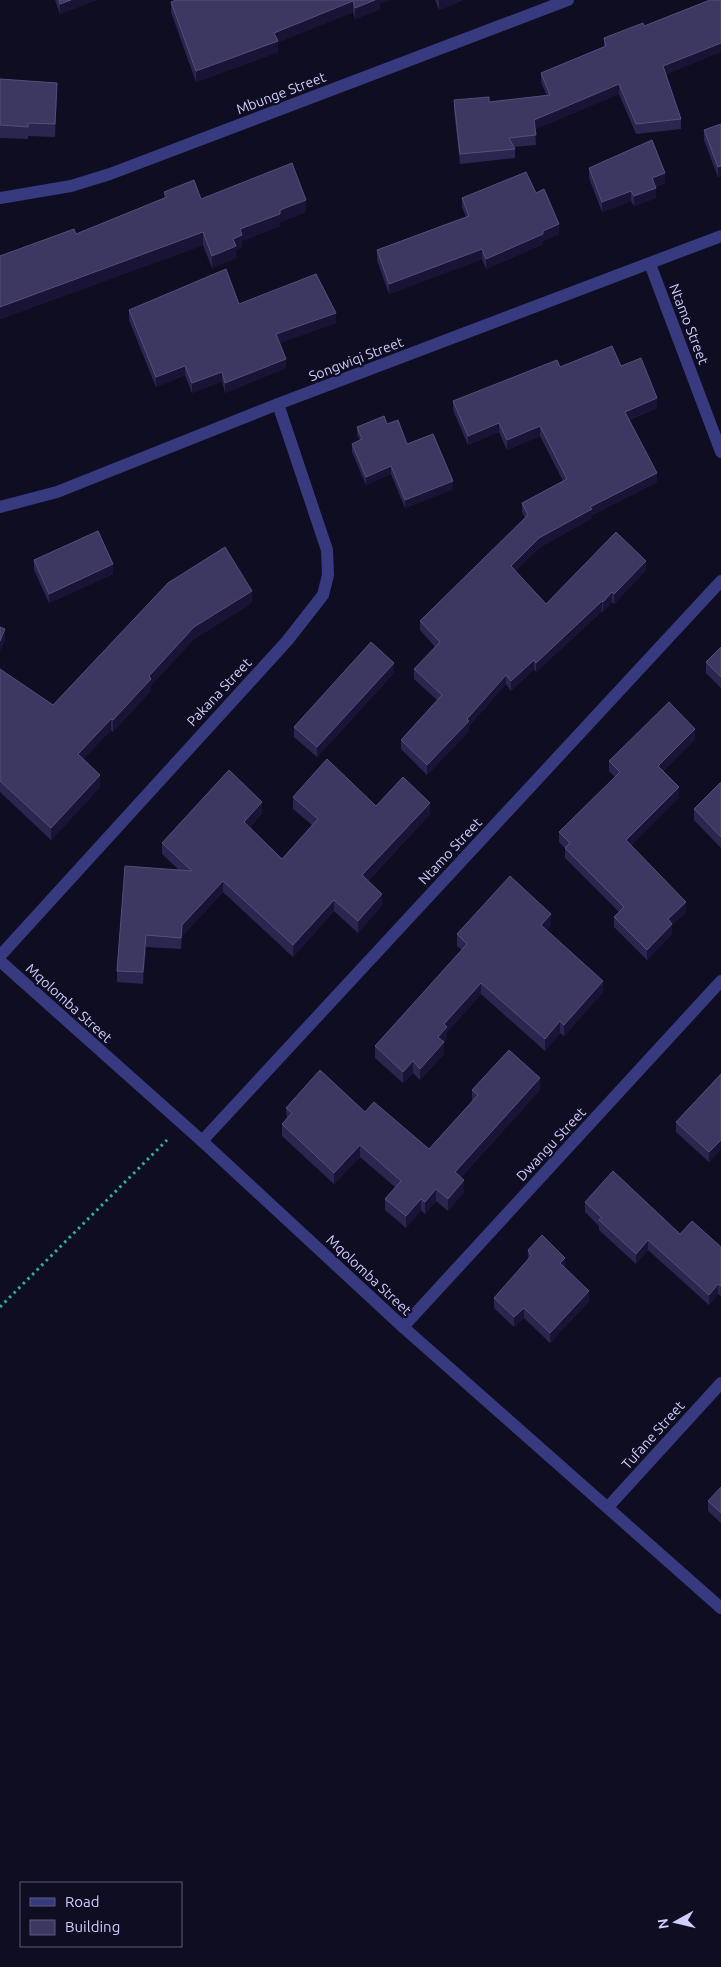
<svg xmlns="http://www.w3.org/2000/svg" width="721" height="1967" font-family="Ubuntu,sans-serif">
<rect width="100%" height="100%" fill="#0f0d21"/>
<g fill="none" stroke-linecap="round" stroke-linejoin="round">
<polyline stroke="#2eb2a2" stroke-width="3" stroke-dasharray="2.5 4" stroke-linecap="butt" points="0,1307 167,1140"/>
<g stroke="#383a80" stroke-width="12">
<polyline points="0,198 71,186 110,174 568,0"/>
<polyline points="650,264 721,452"/>
<polyline points="0,507 57,492 278,404 721,236"/>
<polyline points="0,956 287,641 323,595 328,575 327,550 278,404"/>
<polyline points="0,961 202,1141 403,1327 721,1608"/>
<polyline points="202,1141 721,581"/>
<polyline points="403,1327 721,981"/>
<polyline points="608,1507 721,1383"/>
</g>
</g>
<g fill="#2b264f">
<polygon points="55,0 96,0 60,14"/>
<polygon points="389,0 380,3 380,9 355,19 353,12 278,42 278,52 196,82 171,12 171,2"/>
<polygon points="435,0 463,0 439,10"/>
<polygon points="604,38 666,75 681,119 681,129 636,134 619,94 535,129 536,145 514,147 515,149 515,158 460,164 454,110 454,100 489,102 547,96 541,82 541,73 604,47"/>
<polygon points="0,79 57,95 55,137 28,136 28,139 0,138"/>
<polygon points="721,124 721,176 718,177 704,140 704,130"/>
<polygon points="589,168 665,183 655,187 656,198 634,206 631,201 602,212 589,178"/>
<polygon points="164,192 201,199 306,212 280,222 280,226 242,241 242,247 236,250 236,258 212,268 203,245 0,319 0,256 76,234 164,198"/>
<polygon points="536,193 559,234 543,241 543,244 486,269 482,259 389,294 377,260 377,250 466,217 462,207 462,198"/>
<polygon points="239,304 336,323 279,343 286,368 225,393 222,381 192,393 185,375 156,387 129,320 129,310"/>
<polygon points="621,366 657,408 629,420 657,482 592,515 592,518 539,548 515,571 546,604 646,570 614,604 612,602 603,612 602,611 536,672 534,669 511,691 506,684 469,726 469,731 427,775 401,749 401,740 437,700 414,679 414,669 435,647 420,630 420,621 525,518 522,512 522,503 563,481 540,436 507,450 499,432 468,445 453,410 453,401 560,367"/>
<polygon points="387,424 407,444 453,489 405,508 391,474 366,485 352,452 352,444 360,440 357,435 357,427"/>
<polygon points="34,560 113,574 49,603 34,570"/>
<polygon points="252,603 194,639 151,685 151,690 113,732 111,730 83,759 100,787 51,840 0,792 0,669 53,705"/>
<polygon points="721,647 721,688 706,673 706,662"/>
<polygon points="394,673 317,757 294,737 294,727"/>
<polygon points="695,739 663,771 679,797 631,845 686,912 672,925 672,934 647,960 614,927 614,917 619,912 565,858 565,848 559,842 559,832 615,777 609,771 609,761"/>
<polygon points="721,782 721,848 694,820 694,809"/>
<polygon points="293,797 376,806 430,814 368,881 382,905 358,933 334,911 293,957 223,892 182,936 181,949 146,947 143,984 117,982 117,971 179,870 162,854 162,843 262,813 250,827 282,859 312,825 293,809"/>
<polygon points="551,925 546,930 603,992 564,1036 560,1033 545,1051 481,994 447,1032 447,1039 444,1042 444,1054 420,1080 413,1073 403,1083 375,1058 375,1046 462,950 457,946 457,934"/>
<polygon points="721,1074 721,1149 709,1162 676,1132 676,1122"/>
<polygon points="472,1090 540,1090 461,1177 464,1192 448,1211 436,1201 425,1214 421,1210 406,1228 385,1210 385,1199 395,1187 360,1157 334,1184 282,1136 282,1124 287,1120 286,1108 365,1112 429,1149 472,1101"/>
<polygon points="585,1202 721,1247 721,1296 718,1294 709,1305 648,1250 636,1264 599,1230 599,1226 585,1212"/>
<polygon points="528,1250 565,1268 589,1301 550,1343 524,1318 514,1327 494,1308 494,1298 528,1260"/>
<polygon points="721,1487 721,1523 708,1511 708,1501"/>
</g>
<g fill="#191435">
<polygon points="71,0 96,0 60,14 60,4"/>
<polygon points="375,0 389,0 380,3 380,9 355,19 355,8"/>
<polygon points="439,0 463,0 439,10"/>
<polygon points="353,1 353,12 278,42 278,52 196,82 196,71 274,33"/>
<polygon points="721,43 721,52 663,76 663,66"/>
<polygon points="57,83 57,95 55,137 55,124"/>
<polygon points="619,84 619,94 534,130 534,120"/>
<polygon points="721,166 721,176 718,177 718,167"/>
<polygon points="665,173 665,183 652,188 652,178"/>
<polygon points="656,188 656,198 634,206 634,196"/>
<polygon points="631,191 631,201 602,212 602,202"/>
<polygon points="306,200 306,212 280,222 280,226 242,241 242,247 236,250 236,258 212,268 212,256 233,239 240,229 280,210"/>
<polygon points="559,224 559,234 543,241 543,231"/>
<polygon points="203,232 203,245 0,319 0,307"/>
<polygon points="543,234 543,244 486,269 486,259"/>
<polygon points="482,249 482,259 389,294 389,284"/>
<polygon points="336,313 336,323 276,344 276,334"/>
<polygon points="286,359 286,368 225,393 225,383"/>
<polygon points="185,366 185,375 156,387 156,377"/>
<polygon points="222,372 222,381 192,393 192,383"/>
<polygon points="657,398 657,408 625,421 625,412"/>
<polygon points="499,423 499,432 468,445 468,436"/>
<polygon points="540,426 540,436 507,450 507,440"/>
<polygon points="391,466 391,474 366,485 366,477"/>
<polygon points="657,473 657,482 592,515 592,518 539,548 511,576 511,566 539,538 590,507"/>
<polygon points="453,481 453,489 405,508 405,500"/>
<polygon points="646,561 646,570 614,604 614,594"/>
<polygon points="113,564 113,574 49,603 49,594"/>
<polygon points="252,591 252,603 194,639 151,685 151,690 113,732 113,720 149,676 194,627"/>
<polygon points="612,592 612,602 603,612 603,602"/>
<polygon points="602,601 602,611 536,672 536,663"/>
<polygon points="5,629 5,641 0,652 0,641"/>
<polygon points="534,660 534,669 511,691 511,681"/>
<polygon points="394,663 394,673 317,757 317,747"/>
<polygon points="506,675 506,684 469,726 469,731 427,775 427,765"/>
<polygon points="111,719 111,730 78,765 78,754"/>
<polygon points="695,729 695,739 658,776 658,766"/>
<polygon points="100,775 100,787 51,840 51,828"/>
<polygon points="679,787 679,797 626,850 626,840"/>
<polygon points="262,802 262,813 244,833 244,822"/>
<polygon points="430,803 430,814 362,887 362,875"/>
<polygon points="223,881 223,892 182,936 181,949 182,925"/>
<polygon points="382,894 382,905 358,933 358,921"/>
<polygon points="334,900 334,911 293,957 293,945"/>
<polygon points="686,902 686,912 672,925 672,934 647,960 647,950 668,919"/>
<polygon points="551,914 551,925 541,937 541,925"/>
<polygon points="146,935 146,947 143,984 143,972"/>
<polygon points="603,981 603,992 564,1036 564,1025"/>
<polygon points="481,983 481,994 447,1032 447,1039 438,1049 438,1037 444,1024"/>
<polygon points="560,1021 560,1033 545,1051 545,1039"/>
<polygon points="444,1042 444,1054 420,1080 420,1069"/>
<polygon points="413,1061 413,1073 403,1083 403,1072"/>
<polygon points="540,1078 540,1090 455,1183 455,1172"/>
<polygon points="721,1140 721,1149 709,1162 709,1152"/>
<polygon points="360,1145 360,1157 334,1184 334,1173"/>
<polygon points="464,1180 464,1192 448,1211 448,1199"/>
<polygon points="436,1189 436,1201 425,1214 425,1202"/>
<polygon points="421,1199 421,1210 406,1228 406,1216"/>
<polygon points="648,1240 648,1250 636,1264 636,1254"/>
<polygon points="565,1258 565,1268 560,1273 560,1263"/>
<polygon points="718,1284 718,1294 709,1305 709,1295"/>
<polygon points="589,1291 589,1301 550,1343 550,1333"/>
<polygon points="524,1308 524,1318 514,1327 514,1317"/>
</g>
<g fill="#3d3862" stroke="#544f7b">
<polygon points="59,0 71,0 60,4"/>
<polygon points="176,0 375,0 355,8 353,1 274,33 278,41 196,71 171,2"/>
<polygon points="710,0 721,0 721,43 663,66 681,119 636,124 619,84 534,120 536,135 509,138 515,149 460,154 454,100 489,97 489,102 550,95 541,73 606,46 604,38 643,23 644,26"/>
<polygon points="0,79 57,83 55,124 28,123 28,127 0,125"/>
<polygon points="721,124 721,166 718,167 704,130"/>
<polygon points="652,140 665,173 652,178 656,188 634,196 631,191 602,202 589,168"/>
<polygon points="292,163 306,200 280,210 280,214 240,229 242,235 233,239 236,246 212,256 203,232 0,307 0,256 74,229 76,234 167,197 164,192 194,180 201,199"/>
<polygon points="526,172 536,193 544,189 559,224 543,231 543,234 486,259 482,249 389,284 377,250 469,216 462,198"/>
<polygon points="226,269 239,304 316,274 336,313 276,334 286,359 225,383 222,372 192,383 185,366 156,377 129,310"/>
<polygon points="612,346 621,366 641,358 657,398 625,412 657,473 590,507 592,509 539,538 511,566 546,604 616,532 646,561 614,594 612,592 603,602 602,601 536,663 534,660 511,681 506,675 467,719 469,721 427,765 401,740 442,695 414,669 440,642 420,621 528,515 522,503 567,479 540,426 507,440 499,423 468,436 453,401 557,360 560,367"/>
<polygon points="384,416 387,424 398,420 407,444 433,434 453,481 405,500 391,466 366,477 352,444 362,439 357,427"/>
<polygon points="98,531 113,564 49,594 34,560"/>
<polygon points="225,547 252,591 194,627 149,676 151,679 113,720 111,719 78,754 100,775 51,828 0,781 0,669 53,705 168,583"/>
<polygon points="0,627 5,629 0,641"/>
<polygon points="371,642 394,663 317,747 294,727"/>
<polygon points="721,647 721,677 706,662"/>
<polygon points="669,702 695,729 658,766 679,787 626,840 686,902 668,919 672,924 647,950 614,917 624,907 565,848 570,843 559,832 620,772 609,761"/>
<polygon points="327,759 376,806 403,777 430,803 362,875 382,894 358,921 334,900 293,945 223,881 182,925 181,938 146,935 143,972 117,971 125,866 192,871 162,843 229,770 262,802 244,822 282,859 318,819 293,797"/>
<polygon points="721,782 721,837 694,809"/>
<polygon points="510,876 551,914 541,925 603,981 564,1025 560,1021 545,1039 481,983 444,1024 447,1027 438,1037 444,1042 420,1069 413,1061 403,1072 375,1046 467,944 457,934"/>
<polygon points="509,1050 540,1078 455,1172 464,1180 448,1199 436,1189 425,1202 421,1199 406,1216 385,1199 401,1181 360,1145 334,1173 282,1124 292,1113 286,1108 320,1070 365,1112 374,1102 429,1149 478,1095 472,1090"/>
<polygon points="721,1074 721,1140 709,1152 676,1122"/>
<polygon points="613,1171 680,1234 692,1221 721,1247 721,1286 718,1284 709,1295 648,1240 636,1254 599,1220 602,1218 585,1202"/>
<polygon points="542,1235 565,1258 560,1263 589,1291 550,1333 524,1308 514,1317 494,1298 531,1256 528,1250"/>
<polygon points="721,1487 721,1513 708,1501"/>
</g>
<g text-anchor="middle" dominant-baseline="central" stroke-width="4.5" stroke-linejoin="round" paint-order="stroke">
<g font-size="14" fill="#d0cdff" stroke="#0f0d21">
<text transform="translate(281 93) rotate(-21)">Mbunge Street</text>
<text transform="translate(689 324) rotate(69)">Ntamo Street</text>
<text transform="translate(356 359) rotate(-21)">Songwiqi Street</text>
<text transform="translate(219 692) rotate(-47)">Pakana Street</text>
<text transform="translate(450 851) rotate(-47)">Ntamo Street</text>
<text transform="translate(69 1003) rotate(42)">Mqolomba Street</text>
<text transform="translate(551 1144) rotate(-47)">Dwangu Street</text>
<text transform="translate(369 1275) rotate(43)">Mqolomba Street</text>
<text transform="translate(653 1435) rotate(-48)">Tufane Street</text>
</g>
</g>
<rect x="20" y="1882" width="162" height="65" fill="#0f0d21" stroke="#5c5a7a"/>
<rect x="30" y="1898" width="25" height="8" fill="#383a80" stroke="#5c5a7a"/>
<text x="65" y="1907" font-size="15" fill="#d0cdff">Road</text>
<rect x="30" y="1920" width="25" height="15" fill="#3d3862" stroke="#5c5a7a"/>
<text x="65" y="1932" font-size="15" fill="#d0cdff">Building</text>
<g transform="translate(676 1922) rotate(262)" stroke="#0f0d21" stroke-width="4" paint-order="stroke">
<path d="M0-4L9 19L0 12L-9 19Z" fill="#d0cdff"/>
<text y="-8" font-size="14" font-weight="bold" text-anchor="middle" fill="#d0cdff">N</text>
</g>
</svg>
